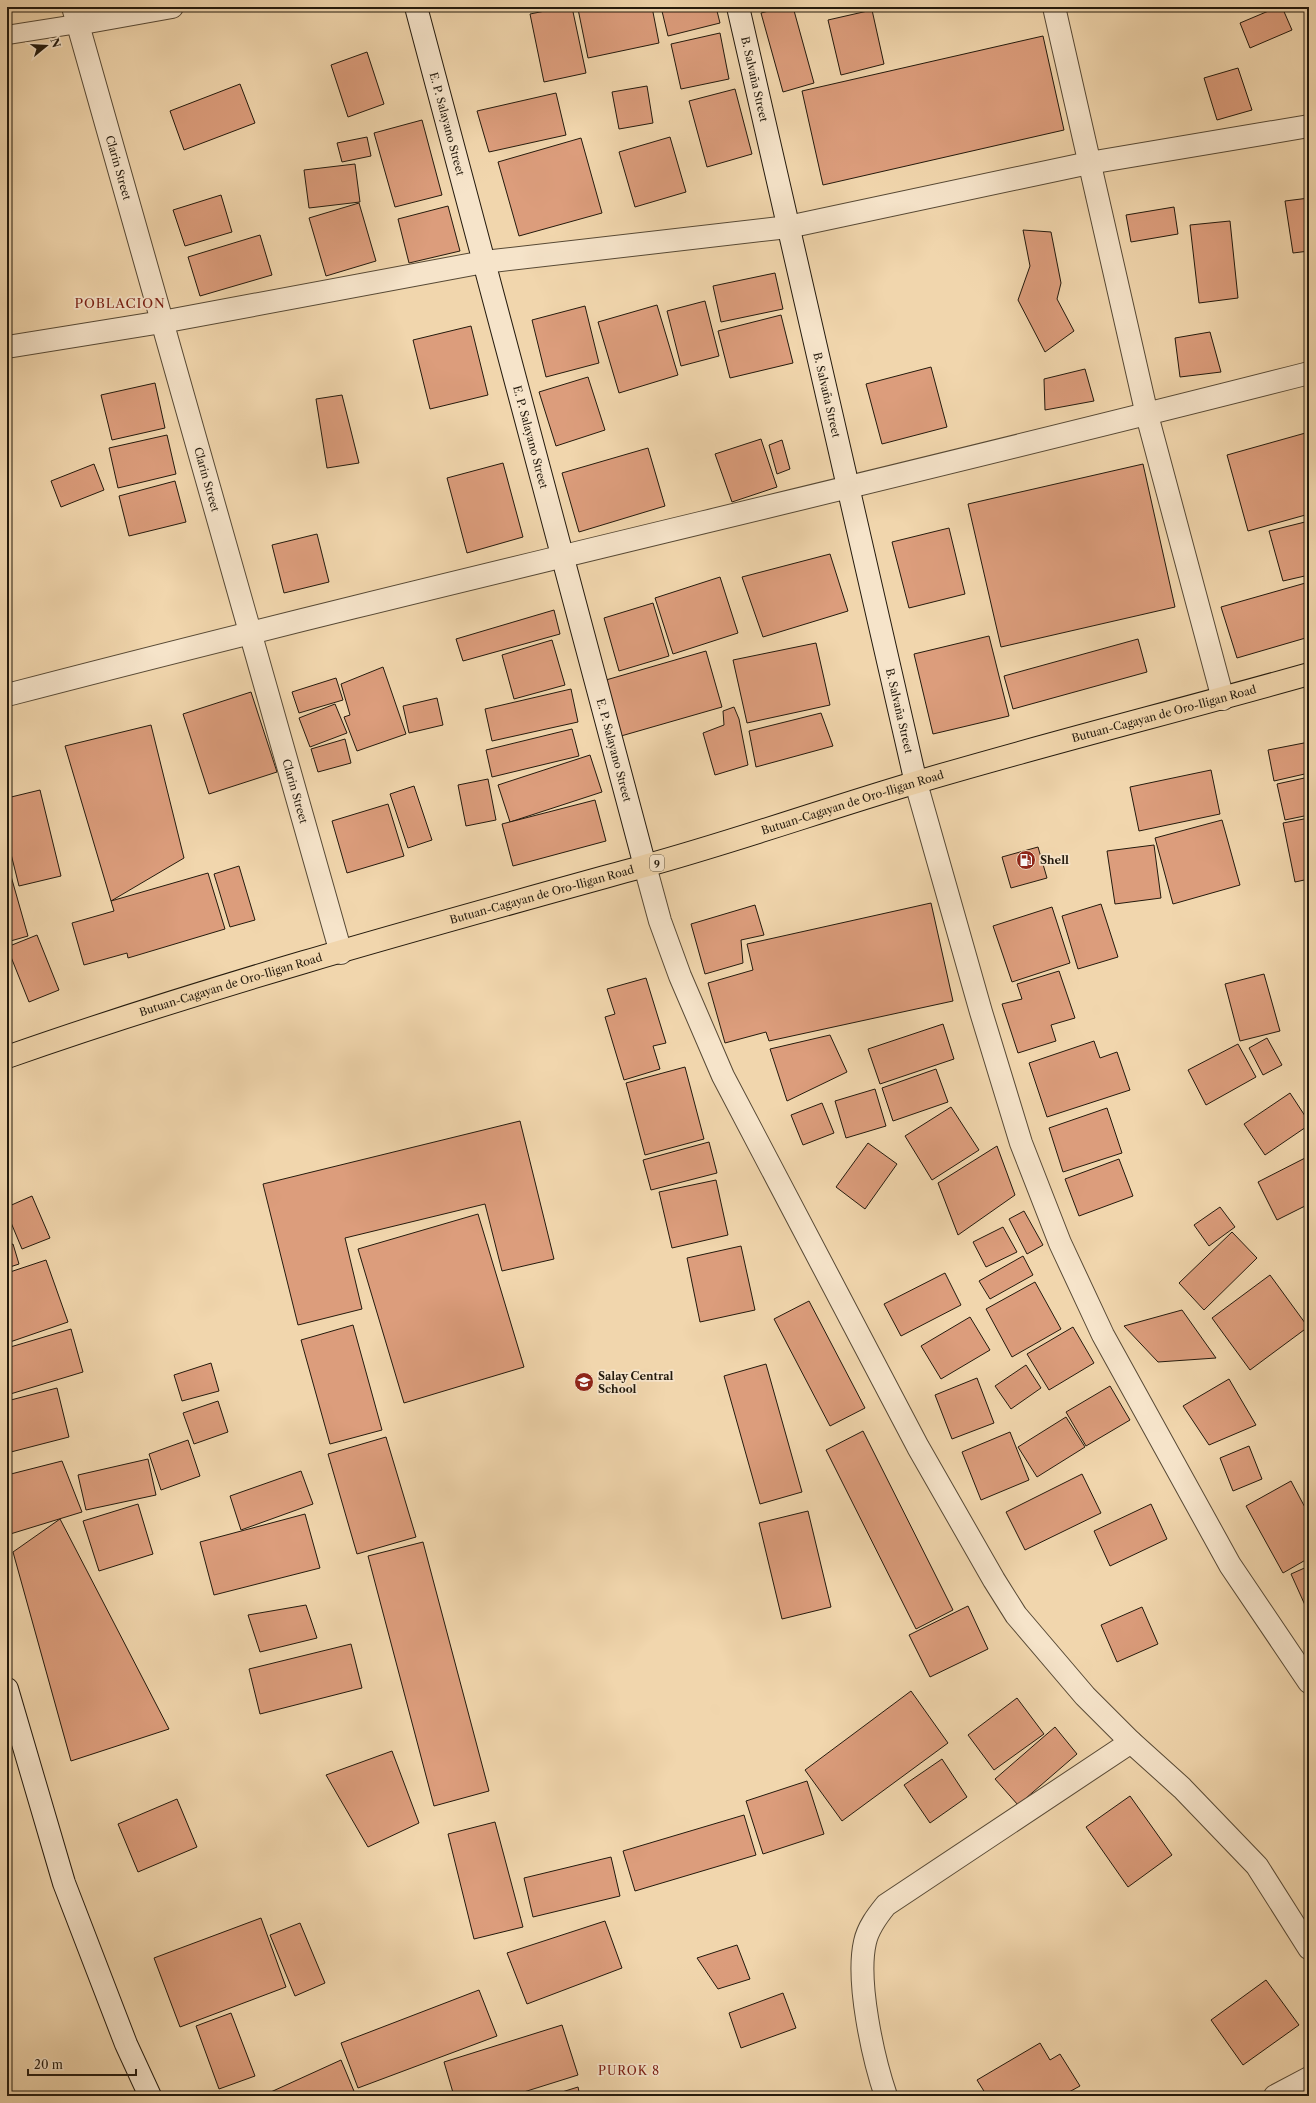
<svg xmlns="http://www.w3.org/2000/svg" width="1316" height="2103" font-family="'Libre Caslon Text',serif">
<rect width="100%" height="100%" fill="#f1d6ad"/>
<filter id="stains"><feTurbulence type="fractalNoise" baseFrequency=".005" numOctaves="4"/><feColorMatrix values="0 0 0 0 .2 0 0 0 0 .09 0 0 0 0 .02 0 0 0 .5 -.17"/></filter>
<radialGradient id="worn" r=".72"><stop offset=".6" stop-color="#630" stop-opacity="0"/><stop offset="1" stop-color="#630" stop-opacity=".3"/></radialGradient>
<g fill="#dc9d7c" stroke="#241a0d">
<polygon points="565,7 572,7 586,73 544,82 530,14"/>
<polygon points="589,7 652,7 659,43 588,58 578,9"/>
<polygon points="661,7 716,7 720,23 668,36"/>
<polygon points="784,7 793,7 814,83 783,92 761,13"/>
<polygon points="1278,7 1282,7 1292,30 1250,48 1240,23"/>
<polygon points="872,10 884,64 841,75 828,20"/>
<polygon points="720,33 729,79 681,89 671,44"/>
<polygon points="1043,36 1064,130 823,185 802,91"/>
<polygon points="367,52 384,104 348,117 331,65"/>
<polygon points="1238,68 1252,110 1217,120 1204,78"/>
<polygon points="240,84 255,123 184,150 170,111"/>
<polygon points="647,86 653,123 619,129 612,92"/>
<polygon points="735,89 752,154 707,167 689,101"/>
<polygon points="556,93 566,135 489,152 477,111"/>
<polygon points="422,120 442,195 395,207 374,133"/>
<polygon points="367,137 371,156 342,162 337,143"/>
<polygon points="670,137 686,192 635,207 619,152"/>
<polygon points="581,138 602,213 519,236 498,162"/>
<polygon points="355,164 360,202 309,208 304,170"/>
<polygon points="221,195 232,232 185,246 173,210"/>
<polygon points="1309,198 1309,251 1293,253 1285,201"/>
<polygon points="359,203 376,261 326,276 309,218"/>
<polygon points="448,206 460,251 409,263 398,219"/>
<polygon points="1174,207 1178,234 1131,242 1126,215"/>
<polygon points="1230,221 1238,298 1199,303 1190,225"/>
<polygon points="1023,230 1051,232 1061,283 1057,299 1074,331 1045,352 1018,300 1030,266"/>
<polygon points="260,235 272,275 200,296 188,257"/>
<polygon points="775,273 783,309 721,322 713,286"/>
<polygon points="705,301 719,356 681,366 667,311"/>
<polygon points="657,305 678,375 619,393 598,322"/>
<polygon points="585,306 599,363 546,377 532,320"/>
<polygon points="781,315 793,363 730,378 718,331"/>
<polygon points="471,326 488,395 430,409 413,340"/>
<polygon points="1210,332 1221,372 1180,377 1175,338"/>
<polygon points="931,367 947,427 882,444 866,384"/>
<polygon points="1085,369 1094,401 1045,410 1044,379"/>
<polygon points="588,377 605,430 556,446 539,392"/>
<polygon points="155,383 165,428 112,440 101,395"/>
<polygon points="342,395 359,463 327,468 316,399"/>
<polygon points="1309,432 1309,514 1248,531 1227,455"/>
<polygon points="167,435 176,474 118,488 109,448"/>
<polygon points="761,439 777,487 732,502 715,454"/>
<polygon points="782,440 790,469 777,474 769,445"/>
<polygon points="648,448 665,506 579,532 562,473"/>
<polygon points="503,463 523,537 467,553 447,478"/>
<polygon points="94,464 104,490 61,507 51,481"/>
<polygon points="1143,464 1175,607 1001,647 968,504"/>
<polygon points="175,481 186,522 129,536 119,496"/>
<polygon points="1309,521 1309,575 1283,581 1269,531"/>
<polygon points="949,528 965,594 909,608 892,542"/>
<polygon points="317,534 329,582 284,593 272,545"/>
<polygon points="830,554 848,611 763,637 742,577"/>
<polygon points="720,577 738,633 673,654 655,598"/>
<polygon points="1309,582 1309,637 1237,658 1221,607"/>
<polygon points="653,603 669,656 619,671 604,618"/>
<polygon points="554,610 560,634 463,661 456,639"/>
<polygon points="989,636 1009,716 933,734 914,654"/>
<polygon points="1138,639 1147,672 1013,709 1004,676"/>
<polygon points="552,640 565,685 514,699 502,655"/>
<polygon points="816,643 830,705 747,723 733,660"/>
<polygon points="706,651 722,707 621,736 606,680"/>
<polygon points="383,667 406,734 357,751 344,717 350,715 341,684"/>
<polygon points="336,678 343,700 299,713 292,692"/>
<polygon points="571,689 578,722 492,741 485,709"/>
<polygon points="251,692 277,772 209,794 183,714"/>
<polygon points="437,698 443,725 409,733 403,706"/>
<polygon points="335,704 347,733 310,747 299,718"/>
<polygon points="734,707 739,719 748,765 715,775 703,733 724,725 723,711"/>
<polygon points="821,713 833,746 756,767 749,731"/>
<polygon points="151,725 184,858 111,901 65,746"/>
<polygon points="572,729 579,756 492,777 486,750"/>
<polygon points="345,739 351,763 318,772 311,749"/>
<polygon points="1309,742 1309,773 1274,781 1268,750"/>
<polygon points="590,755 602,792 510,822 498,785"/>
<polygon points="1211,770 1220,814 1139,831 1130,787"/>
<polygon points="1309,777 1309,815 1285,820 1277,784"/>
<polygon points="488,779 496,820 466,826 458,785"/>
<polygon points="414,786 432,840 408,848 390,794"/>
<polygon points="40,790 61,876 19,886 7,838 7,798"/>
<polygon points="595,800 606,841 513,866 502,824"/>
<polygon points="388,804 404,856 347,873 332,821"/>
<polygon points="1309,818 1309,879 1295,882 1283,823"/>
<polygon points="1222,820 1240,885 1173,904 1155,838"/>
<polygon points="1154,845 1161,898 1115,904 1107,851"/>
<polygon points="1038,847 1047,878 1011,888 1002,857"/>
<polygon points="239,866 255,920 230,927 214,874"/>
<polygon points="7,869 9,869 28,936 7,942"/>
<polygon points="208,873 225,929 128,958 127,953 84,965 72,923 114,911 111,901"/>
<polygon points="931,903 953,1001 769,1041 766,1032 725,1043 708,983 753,970 747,944"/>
<polygon points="1101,904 1118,957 1078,969 1062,916"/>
<polygon points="755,905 764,935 741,940 743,963 705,974 691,924"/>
<polygon points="1052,907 1070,963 1012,982 993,926"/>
<polygon points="37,935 59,990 29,1002 7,947"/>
<polygon points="1059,971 1075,1018 1051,1025 1056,1041 1018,1053 1002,1004 1022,999 1017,984"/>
<polygon points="1264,974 1280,1031 1240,1041 1225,984"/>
<polygon points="646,978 666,1043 653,1046 660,1069 624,1080 605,1017 615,1014 607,989"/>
<polygon points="943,1024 954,1059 880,1084 868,1049"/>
<polygon points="830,1035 847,1072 787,1101 770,1049"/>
<polygon points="1267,1038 1282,1065 1263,1075 1249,1048"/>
<polygon points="1094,1041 1100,1058 1117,1052 1130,1090 1047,1117 1029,1063"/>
<polygon points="1238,1044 1256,1077 1206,1105 1188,1070"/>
<polygon points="685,1067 704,1139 645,1155 626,1083"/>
<polygon points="936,1069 948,1102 893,1121 882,1088"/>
<polygon points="875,1089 886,1126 846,1138 835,1101"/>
<polygon points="1290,1093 1309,1122 1309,1125 1265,1155 1244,1124"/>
<polygon points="822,1103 834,1133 803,1145 791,1115"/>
<polygon points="951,1107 979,1150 932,1180 905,1136"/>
<polygon points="1107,1108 1122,1153 1063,1172 1049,1128"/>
<polygon points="520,1121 554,1259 502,1271 485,1204 345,1238 362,1309 298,1325 263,1184"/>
<polygon points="709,1142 717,1173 651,1190 643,1160"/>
<polygon points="868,1143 897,1164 865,1209 836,1187"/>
<polygon points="997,1146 1015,1195 958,1235 938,1183"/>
<polygon points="1309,1156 1309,1204 1277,1220 1258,1182"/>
<polygon points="1119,1159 1133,1196 1079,1216 1065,1179"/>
<polygon points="716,1180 728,1235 672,1248 659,1192"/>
<polygon points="32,1196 50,1238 22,1249 7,1213 7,1207"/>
<polygon points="1220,1207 1235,1227 1209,1246 1194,1225"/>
<polygon points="1024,1211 1043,1245 1027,1254 1009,1219"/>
<polygon points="478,1214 524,1367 404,1403 358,1249"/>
<polygon points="1003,1227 1017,1252 986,1267 973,1242"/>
<polygon points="1232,1232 1257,1258 1204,1310 1179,1283"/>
<polygon points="13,1244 19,1264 7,1268 7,1246"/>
<polygon points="741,1246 755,1310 700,1322 687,1258"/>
<polygon points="1023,1256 1033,1275 990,1299 979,1281"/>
<polygon points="46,1260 68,1322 7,1343 7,1273"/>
<polygon points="945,1273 961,1305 901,1336 884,1304"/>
<polygon points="1270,1275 1308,1327 1250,1370 1212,1318"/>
<polygon points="1035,1282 1061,1329 1012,1357 986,1309"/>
<polygon points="809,1301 865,1408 830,1426 774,1319"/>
<polygon points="1182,1310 1216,1358 1158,1362 1124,1326"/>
<polygon points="970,1317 990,1350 941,1379 921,1346"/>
<polygon points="353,1325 382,1430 330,1444 301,1340"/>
<polygon points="1073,1327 1094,1363 1049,1390 1027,1354"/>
<polygon points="71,1329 83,1372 7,1395 7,1348"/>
<polygon points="211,1363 219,1391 182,1401 174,1375"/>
<polygon points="766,1364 802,1492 760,1504 724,1376"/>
<polygon points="1026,1365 1041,1388 1011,1409 995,1386"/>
<polygon points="977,1378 994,1423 952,1439 935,1395"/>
<polygon points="1229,1379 1256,1425 1209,1445 1183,1406"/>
<polygon points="1110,1386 1130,1420 1086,1446 1066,1412"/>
<polygon points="57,1388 69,1437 7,1453 7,1401"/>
<polygon points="218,1401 228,1432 194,1444 183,1413"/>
<polygon points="1066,1417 1085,1447 1037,1477 1018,1447"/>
<polygon points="863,1431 953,1610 916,1629 826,1450"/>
<polygon points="1010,1432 1029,1480 981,1500 962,1452"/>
<polygon points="386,1437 416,1537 357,1554 328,1454"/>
<polygon points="188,1440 200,1476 161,1490 149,1454"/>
<polygon points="1249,1446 1262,1479 1233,1491 1220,1458"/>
<polygon points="148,1459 156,1495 86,1510 78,1475"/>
<polygon points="62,1461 82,1512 7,1535 7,1475"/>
<polygon points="301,1471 313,1504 241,1530 230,1496"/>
<polygon points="1082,1474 1101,1513 1025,1550 1006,1512"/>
<polygon points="1291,1481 1309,1515 1309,1558 1283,1573 1246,1506"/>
<polygon points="138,1504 153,1554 99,1571 83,1521"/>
<polygon points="1151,1504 1167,1539 1110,1566 1094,1531"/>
<polygon points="808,1511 831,1607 782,1619 759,1523"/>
<polygon points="305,1514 320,1568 214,1595 200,1542"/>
<polygon points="60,1519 169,1729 71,1761 13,1552"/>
<polygon points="423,1542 489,1791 434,1806 368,1556"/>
<polygon points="1309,1566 1309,1614 1291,1574"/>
<polygon points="306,1605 317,1638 260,1652 248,1615"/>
<polygon points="968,1606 988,1649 930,1677 909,1635"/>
<polygon points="1142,1607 1158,1644 1117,1662 1101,1625"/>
<polygon points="351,1644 362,1688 260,1714 249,1669"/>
<polygon points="911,1691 948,1743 842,1821 805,1770"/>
<polygon points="1017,1698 1044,1734 994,1770 968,1735"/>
<polygon points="1055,1727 1077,1754 1018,1805 995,1779"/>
<polygon points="392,1751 419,1823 368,1847 326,1775"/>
<polygon points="942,1759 967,1797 930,1823 904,1785"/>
<polygon points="807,1781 824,1834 763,1854 746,1801"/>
<polygon points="1130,1796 1172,1855 1128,1887 1086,1827"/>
<polygon points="177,1799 197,1847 138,1872 118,1824"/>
<polygon points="744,1815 756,1855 635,1891 623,1851"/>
<polygon points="495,1822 523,1927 474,1939 448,1834"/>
<polygon points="611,1857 620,1896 533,1917 524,1878"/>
<polygon points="261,1918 286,1987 180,2027 154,1958"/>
<polygon points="605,1921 622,1968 527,2004 507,1953"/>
<polygon points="300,1923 325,1983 295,1996 270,1935"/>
<polygon points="737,1945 750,1979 718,1989 697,1958"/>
<polygon points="1266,1980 1299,2025 1243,2065 1211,2020"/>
<polygon points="479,1990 497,2036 358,2088 341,2043"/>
<polygon points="783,1993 796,2028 741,2048 729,2013"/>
<polygon points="231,2013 255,2076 219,2089 196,2026"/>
<polygon points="562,2025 578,2075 511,2096 454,2096 444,2062"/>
<polygon points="1040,2043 1050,2060 1060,2054 1080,2086 1069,2092 1071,2096 987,2096 977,2080"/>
<polygon points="341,2060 356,2096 262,2096"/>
<polygon points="578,2087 580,2096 549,2096"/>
</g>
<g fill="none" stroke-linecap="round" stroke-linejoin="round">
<defs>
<polyline id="lane" points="7,35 77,24"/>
<g id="street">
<path id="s1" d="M73 7 341 953"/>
<polyline points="1054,7 1147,415 1223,699"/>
<polyline points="77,24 172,7"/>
<polyline points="7,347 162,322 484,262 788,227 1089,163 1309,126"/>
<path d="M7 695C440 582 876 484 1309 373"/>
<polyline points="916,783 981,1012 1021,1143 1060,1243 1103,1335 1230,1565 1309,1682"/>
<polyline points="645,866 660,921 680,976 723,1076 918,1447 994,1580 1016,1615 1085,1696 1131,1742 1182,1788 1257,1866 1309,1948"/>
<path d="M886 2096C873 2058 856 1981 865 1942 868 1928 877 1916 886 1905L1131 1742"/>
<polyline points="1275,2096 1309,2078"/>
</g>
<g id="secondary">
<path id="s2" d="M416 7 645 866"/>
<path id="s3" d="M738 7 916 783"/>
<polyline points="7,1689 64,1883 126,2044 150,2096"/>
</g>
<g id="highway">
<path id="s4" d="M7 1057C215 984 428 926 641 867 733 842 823 810 914 783 1045 744 1178 711 1309 674"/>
</g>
</defs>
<use href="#lane" stroke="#574935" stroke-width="20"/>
<use href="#street" stroke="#574935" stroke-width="24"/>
<use href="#secondary" stroke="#241a0d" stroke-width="24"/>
<use href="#highway" stroke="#241a0d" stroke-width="24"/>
<use href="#lane" stroke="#f6e4ca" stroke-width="18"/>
<use href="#street" stroke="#f6e4ca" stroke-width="22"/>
<use href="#secondary" stroke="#f6e4ca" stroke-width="22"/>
<use href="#highway" stroke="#f1d6ad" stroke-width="22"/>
</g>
<defs>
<symbol id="fuel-disc" viewBox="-11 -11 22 22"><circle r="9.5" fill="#8f2418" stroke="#f6e4ca"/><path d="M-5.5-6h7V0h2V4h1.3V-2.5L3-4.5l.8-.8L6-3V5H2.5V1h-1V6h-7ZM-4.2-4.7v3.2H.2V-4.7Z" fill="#fff"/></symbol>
<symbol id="school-disc" viewBox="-11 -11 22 22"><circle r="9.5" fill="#8f2418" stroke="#f6e4ca"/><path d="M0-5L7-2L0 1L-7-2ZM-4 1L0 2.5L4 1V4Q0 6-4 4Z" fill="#fff"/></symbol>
</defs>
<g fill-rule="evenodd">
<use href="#fuel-disc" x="1015" y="849" width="22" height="22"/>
<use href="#school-disc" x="573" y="1371" width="22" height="22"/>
</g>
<g text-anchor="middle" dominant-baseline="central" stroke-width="3.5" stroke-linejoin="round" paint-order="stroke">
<rect fill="#f6e4ca" stroke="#635746" stroke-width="1" x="650" y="855" width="14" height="16" rx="3"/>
<g font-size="10" font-weight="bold" fill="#241a0d">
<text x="657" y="863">9</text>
</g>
<g font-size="11" fill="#241a0d" stroke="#f6e4ca">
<text stroke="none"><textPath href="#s3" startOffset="74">B. Salvaña Street</textPath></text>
<text stroke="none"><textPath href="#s2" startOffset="121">E. P. Salayano Street</textPath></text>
<text stroke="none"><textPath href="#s1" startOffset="167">Clarin Street</textPath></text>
<text stroke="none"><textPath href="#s3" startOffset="398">B. Salvaña Street</textPath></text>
<text stroke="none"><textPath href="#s2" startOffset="445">E. P. Salayano Street</textPath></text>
<text stroke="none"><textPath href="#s1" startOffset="491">Clarin Street</textPath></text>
<text stroke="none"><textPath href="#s3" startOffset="722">B. Salvaña Street</textPath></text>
<text stroke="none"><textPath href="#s4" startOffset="1207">Butuan-Cagayan de Oro-Iligan Road</textPath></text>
<text stroke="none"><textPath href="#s2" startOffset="769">E. P. Salayano Street</textPath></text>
<text stroke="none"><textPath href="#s1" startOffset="815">Clarin Street</textPath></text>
<text stroke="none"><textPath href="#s4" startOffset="883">Butuan-Cagayan de Oro-Iligan Road</textPath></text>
<text stroke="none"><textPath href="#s4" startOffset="559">Butuan-Cagayan de Oro-Iligan Road</textPath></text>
<text stroke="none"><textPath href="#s4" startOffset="235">Butuan-Cagayan de Oro-Iligan Road</textPath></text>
</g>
<g font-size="11" font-weight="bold" fill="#241a0d" stroke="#f6e4ca" text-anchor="start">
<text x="1040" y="860">Shell</text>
<text x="598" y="1376">Salay Central<tspan x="598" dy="13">School</tspan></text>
</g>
<g font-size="12" letter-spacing="1" fill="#7a1f14" stroke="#f6e4ca">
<text x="629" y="2070">PUROK 8</text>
</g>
<g font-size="13" letter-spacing="1" fill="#7a1f14" stroke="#f6e4ca">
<text x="120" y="303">POBLACION</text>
</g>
</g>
<rect width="1316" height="2103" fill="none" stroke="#f1d6ad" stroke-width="24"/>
<rect x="8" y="8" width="1300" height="2087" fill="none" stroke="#241a0d" stroke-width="2"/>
<rect x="12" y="12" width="1292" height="2079" fill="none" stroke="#241a0d"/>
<g transform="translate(46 46) rotate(72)" stroke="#f6e4ca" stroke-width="3" paint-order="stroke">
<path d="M0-3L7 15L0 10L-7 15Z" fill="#241a0d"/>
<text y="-6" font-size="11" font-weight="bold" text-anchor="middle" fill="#241a0d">N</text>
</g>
<path d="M28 2069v6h108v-6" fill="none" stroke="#241a0d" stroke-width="2"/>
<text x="34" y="2069" font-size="12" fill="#241a0d" stroke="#f6e4ca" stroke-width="3" paint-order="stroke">20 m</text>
<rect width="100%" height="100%" filter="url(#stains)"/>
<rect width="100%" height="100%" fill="url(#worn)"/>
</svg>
